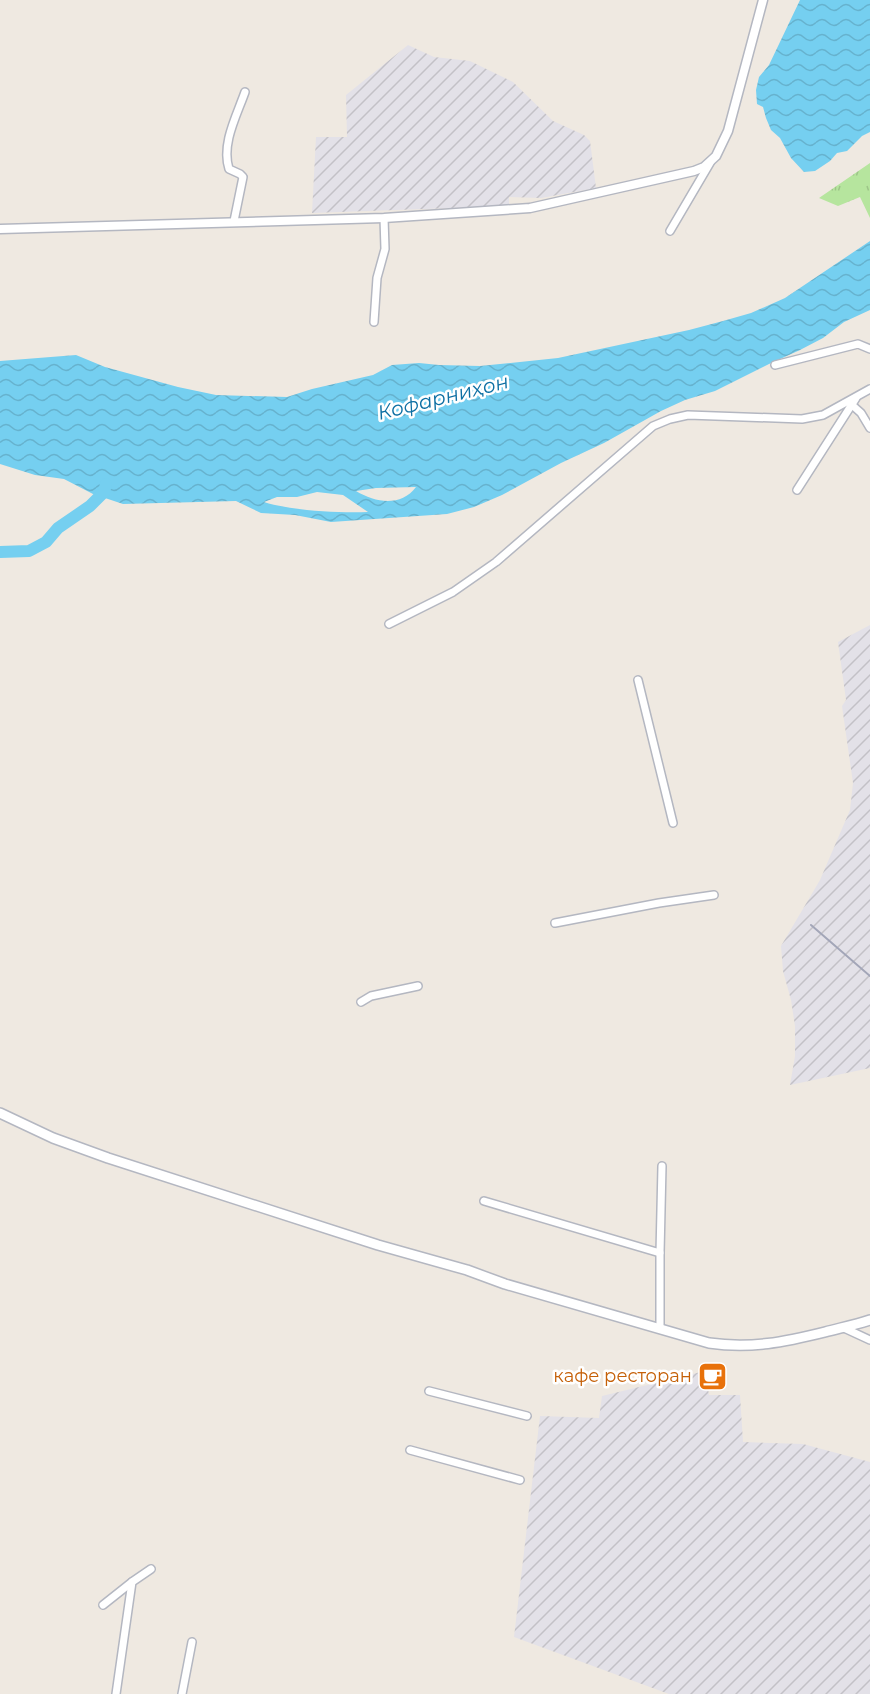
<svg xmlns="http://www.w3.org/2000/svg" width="870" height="1694" font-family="Montserrat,sans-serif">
<defs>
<pattern id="industrial-furrows" width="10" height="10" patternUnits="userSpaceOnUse" patternTransform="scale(1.5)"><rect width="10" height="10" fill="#e3e1e8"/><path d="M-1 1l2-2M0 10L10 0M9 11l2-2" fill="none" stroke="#c3c1c7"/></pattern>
<pattern id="grass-tufts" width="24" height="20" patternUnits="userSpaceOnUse" patternTransform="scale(1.5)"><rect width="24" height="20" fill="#b6e59e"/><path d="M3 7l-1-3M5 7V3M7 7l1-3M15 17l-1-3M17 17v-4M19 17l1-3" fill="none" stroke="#9dc588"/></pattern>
<pattern id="water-waves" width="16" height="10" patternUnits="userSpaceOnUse" patternTransform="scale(1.5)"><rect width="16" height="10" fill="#75cff0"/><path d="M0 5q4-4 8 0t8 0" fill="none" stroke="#66b2ce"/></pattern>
</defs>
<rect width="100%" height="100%" fill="#efe9e1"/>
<g fill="url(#industrial-furrows)">
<polygon points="408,45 434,57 470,61 513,82 553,121 584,135 590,141 596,188 541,198 509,197 509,206 312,213 316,137 347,137 346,95"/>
<polygon points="870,625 870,1068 790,1085 795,1056 795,1026 791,1000 783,971 781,946 820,880 850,810 853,783 842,706 846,700 838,642"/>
<polygon points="705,1371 709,1395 740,1395 743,1442 803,1444 870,1462 870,1694 669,1694 514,1637 540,1416 599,1418 602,1396"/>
</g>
<polygon fill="url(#grass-tufts)" points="870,163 870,218 860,197 838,206 819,198"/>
<g fill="url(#water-waves)" fill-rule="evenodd">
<polygon points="800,0 870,0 870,132 862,136 847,151 837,153 830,161 815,171 804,172 791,158 780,138 771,130 766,118 763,107 757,104 756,90 759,77 769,65"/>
<path d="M870 241V310L844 322 823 338 800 350 769 364 715 391 685 400 661 411 604 443 561 463 502 495 474 507 447 514 331 522 295 515 261 513 236 501 123 504 93 494 64 479 35 475 0 464V361L76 355 105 367 178 387 216 395 287 397 312 389 373 375 392 365 419 363 439 365 480 366 558 358 689 330 723 321 751 313 785 298ZM416 487C401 507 376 503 356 491L376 488ZM317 492 343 495 368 512C338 513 293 511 264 502L277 497H297Z"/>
</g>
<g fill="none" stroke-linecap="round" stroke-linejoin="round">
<polyline stroke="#75cff0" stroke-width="12" points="0,552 29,551 46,542 58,528 90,506 104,492 106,484"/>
<defs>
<g id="minor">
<path d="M234 221 243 177 240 174 229 169C221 144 237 115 245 92"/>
<polyline points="670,231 710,163"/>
<polyline points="374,322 377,278 385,249 384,218"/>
<polyline points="775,365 858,344 870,349"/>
<polyline points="852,405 861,413 870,428"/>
<polyline points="797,490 856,398"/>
<polyline points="389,624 453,592 496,562 653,426 670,419 688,415 802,419 823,415 870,389"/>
<polyline points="638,680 673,823"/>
<polyline points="555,923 659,903 714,895"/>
<polyline points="361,1002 371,996 418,986"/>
<polyline points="484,1201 660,1253 662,1166"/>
<polyline points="844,1328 870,1340"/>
<polyline points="660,1329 660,1253"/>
<polyline points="429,1391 527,1416"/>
<polyline points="410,1450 520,1480"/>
<polyline points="103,1605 132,1582"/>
<polyline points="116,1694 132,1582 151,1569"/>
<polyline points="182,1694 192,1642"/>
</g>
<polyline id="tertiary" points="0,229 384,218 530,208 694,171 704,167 716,156 728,131 763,0"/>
<path id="secondary" d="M0 1113 53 1138 108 1158 378 1245 467 1270 505 1284 709 1343C751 1349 785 1342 825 1332 840 1328 855 1325 870 1320"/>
</defs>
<use href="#minor" stroke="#b4b7c1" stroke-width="10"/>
<use href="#tertiary" stroke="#b4b7c1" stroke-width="11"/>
<use href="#secondary" stroke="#b4b7c1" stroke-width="12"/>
<use href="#minor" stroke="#fff" stroke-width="7"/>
<use href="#tertiary" stroke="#fff" stroke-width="8"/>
<use href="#secondary" stroke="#fff" stroke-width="9"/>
<polyline stroke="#a3a6b8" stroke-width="2" points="811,925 870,976"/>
</g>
<defs>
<symbol id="cafe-square" viewBox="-11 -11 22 22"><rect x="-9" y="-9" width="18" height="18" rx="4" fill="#e8710a" stroke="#fff"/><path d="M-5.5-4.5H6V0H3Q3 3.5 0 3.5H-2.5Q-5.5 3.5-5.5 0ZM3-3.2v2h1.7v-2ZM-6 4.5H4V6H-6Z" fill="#fff"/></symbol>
</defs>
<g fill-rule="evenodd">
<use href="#cafe-square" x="696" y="1360" width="33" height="33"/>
</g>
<g text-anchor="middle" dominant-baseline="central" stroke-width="5" stroke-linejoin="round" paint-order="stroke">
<g font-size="18" fill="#c56008" stroke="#fff" text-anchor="end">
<text x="692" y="1376">кафе ресторан</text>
</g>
<g font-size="20" font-style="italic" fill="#0d6fa3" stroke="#fff">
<text transform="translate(443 397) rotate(-14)">Кофарниҳон</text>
</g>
</g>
</svg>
